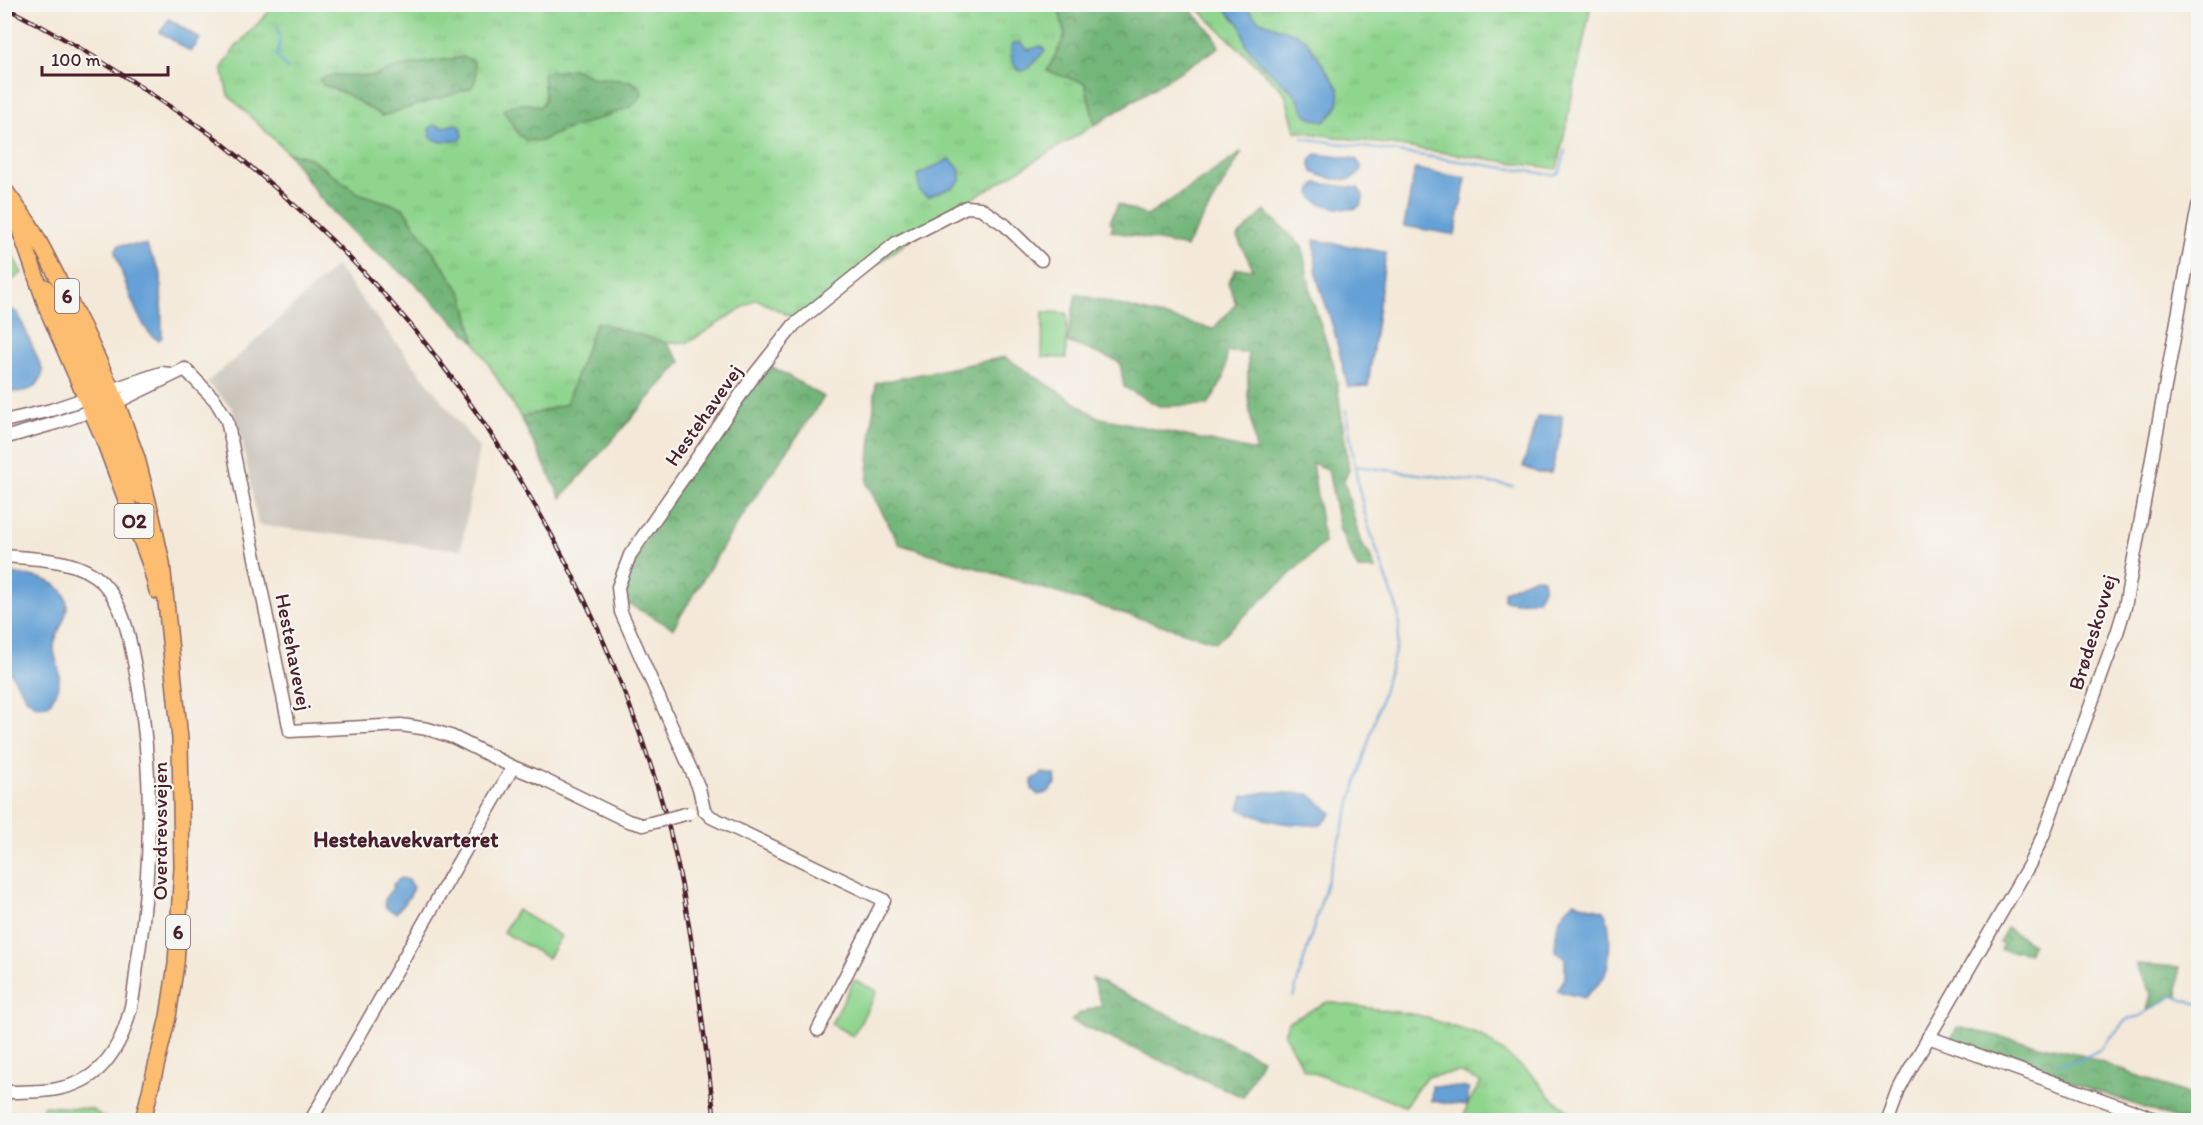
<svg xmlns="http://www.w3.org/2000/svg" width="2203" height="1125" font-family="Itim,sans-serif">
<defs>
<pattern id="grass-tufts" width="24" height="20" patternUnits="userSpaceOnUse" patternTransform="scale(1.5)"><rect width="24" height="20" fill="#8fd58e"/><path d="M3 7l-1-3M5 7V3M7 7l1-3M15 17l-1-3M17 17v-4M19 17l1-3" fill="none" stroke="#7db67b"/></pattern>
<pattern id="forest-crowns" width="20" height="18" patternUnits="userSpaceOnUse" patternTransform="scale(1.5)"><rect width="20" height="18" fill="#73b679"/><path d="M2 6a3 3 0 1 1 6 0M12 15a3 3 0 1 1 6 0" fill="none" stroke="#609363"/></pattern>
</defs>
<rect width="100%" height="100%" fill="#f6f6f2"/>
<filter id="ink" filterUnits="userSpaceOnUse"><feTurbulence type="fractalNoise" baseFrequency=".0167" numOctaves="2"/><feDisplacementMap in="SourceGraphic" scale="12" xChannelSelector="R" yChannelSelector="G"/><feConvolveMatrix kernelMatrix="1 2 1 2 8 2 1 2 1" color-interpolation-filters="sRGB"/></filter>
<filter id="wash" filterUnits="userSpaceOnUse"><feTurbulence type="fractalNoise" baseFrequency=".008" numOctaves="4" result="noise"/><feDisplacementMap in="SourceGraphic" scale="24" xChannelSelector="R" yChannelSelector="G"/><feGaussianBlur stdDeviation="1.35" result="paint"/><feColorMatrix in="noise" values="0 0 0 0 0 0 0 0 0 0 0 0 0 0 0 0 0 1.4 0 .05"/><feComposite in="paint" operator="in"/></filter>
<g filter="url(#wash)">
<rect width="100%" height="100%" fill="#f4e9d9"/>
<polygon fill="#c9c3b8" points="336,266 479,448 461,550 258,525 242,440 232,408 207,382 242,353"/>
<g fill="url(#grass-tufts)" stroke="#6c7a5c" stroke-width="1.5">
<polygon points="375,4 1058,5 1065,36 1047,71 1085,83 1095,125 938,219 800,321 756,299 689,342 666,343 596,323 566,404 521,418 475,342 463,295 403,208 358,193 310,158 287,152 228,95 222,68 235,48 275,5"/>
<polygon points="1194,5 1591,5 1557,169 1295,131 1285,93"/>
<polygon points="4,240 22,273 5,285 4,285"/>
<polygon points="1327,1002 1418,1015 1482,1036 1529,1072 1551,1097 1580,1120 1463,1120 1468,1103 1481,1082 1459,1072 1426,1077 1405,1106 1304,1070 1284,1034 1288,1022"/>
<polygon points="43,1106 91,1109 109,1120 40,1120"/>
</g>
<g fill="url(#forest-crowns)" stroke="#5e6a52" stroke-width="1.5">
<polygon points="1058,5 1186,5 1213,34 1219,47 1095,125 1085,83 1047,71 1065,36"/>
<path d="M463 57 473 60C477 72 478 78 471 88L382 116 346 94 323 85 319 79 333 75 373 76 392 69 422 63Z"/>
<path d="M573 69 592 77 630 81 640 87 642 95 633 105 621 111 560 132 541 141 526 140 519 135 503 110C515 102 528 102 540 107L545 100 543 73Z"/>
<polygon points="287,152 309,158 358,193 403,208 463,295 475,342 412,281 360,240 321,199"/>
<polygon points="1242,152 1186,247 1111,231 1113,224 1110,222 1118,204 1147,216"/>
<polygon points="1265,211 1302,246 1312,299 1335,369 1349,470 1344,480 1361,544 1369,553 1375,569 1358,569 1340,530 1328,469 1312,463 1324,543 1216,642 899,544 867,484 876,383 1005,357 1097,417 1256,451 1248,398 1248,353 1227,352 1224,378 1208,405 1159,406 1124,387 1120,362 1067,342 1076,294 1213,329 1236,304 1228,282 1236,269 1253,269 1237,237"/>
<polygon points="596,322 666,343 681,362 561,498 521,418 566,404"/>
<polygon points="764,362 824,397 736,525 673,628 621,600 629,572 660,515"/>
<polygon points="2007,928 2032,944 2028,954 2017,950 2016,952 2001,950 2003,944 1999,942"/>
<polygon points="2136,964 2179,967 2178,997 2174,996 2147,1011 2151,994"/>
<polygon points="1092,978 1262,1059 1243,1097 1071,1021 1078,1014 1102,1005"/>
<polygon points="1957,1027 2079,1054 2198,1098 2198,1120 2179,1120 2164,1115 1951,1039"/>
</g>
<g fill="#8fd58e" stroke="#6c7a5c" stroke-width="1.5">
<polygon points="1043,312 1067,313 1066,358 1042,357"/>
<polygon points="517,910 561,936 548,958 503,932"/>
<polygon points="854,980 877,991 853,1036 831,1024"/>
</g>
<g fill="#65a1d6" stroke="#586080" stroke-width="1.5">
<path d="M1224 5H1244L1258 20 1298 35 1307 41 1339 89C1341 102 1336 115 1323 121L1311 118 1306 114 1294 93 1259 62 1246 45 1241 26 1227 11Z"/>
<polygon points="169,19 200,39 191,52 160,32"/>
<path d="M1020 42 1028 50 1041 46 1045 51 1026 70 1020 71C1012 66 1009 53 1012 44Z"/>
<polygon points="455,124 461,127 463,136 460,140 442,142 431,138 429,129 433,125 444,127"/>
<path d="M1316 154 1356 159 1361 166C1361 187 1326 179 1313 172 1308 165 1309 159 1316 154Z"/>
<polygon points="950,159 959,168 961,180 953,187 928,197 920,192 917,175"/>
<polygon points="1415,169 1466,178 1455,235 1404,226"/>
<path d="M1317 183 1358 188 1363 195C1363 200 1362 205 1357 208 1348 212 1293 204 1317 183Z"/>
<polygon points="1314,240 1386,252 1368,386 1348,387 1334,330 1317,278"/>
<path d="M119 245H146L161 274 162 337 159 340C139 334 122 272 115 252Z"/>
<path d="M5 306 18 313 43 371C39 392 23 393 5 391Z"/>
<polygon points="1562,415 1561,435 1551,473 1539,473 1523,467 1537,417"/>
<path d="M5 574C27 574 74 578 66 613 63 626 54 635 54 648 54 656 57 660 58 666 62 682 57 694 48 705L38 706 28 700 5 664Z"/>
<polygon points="1535,577 1543,579 1544,587 1537,600 1515,602 1504,600 1504,591"/>
<polygon points="1043,773 1055,775 1056,784 1047,793 1038,795 1032,789 1032,780"/>
<path d="M1266 792 1309 794 1332 813 1321 825C1289 825 1268 823 1239 809L1243 796Z"/>
<path d="M401 878 408 880 413 887 410 896 396 913 386 908C382 899 388 894 393 888V884Z"/>
<path d="M1574 902 1604 911C1612 926 1611 961 1604 977 1600 984 1590 992 1584 998L1557 991 1565 978V959L1555 951C1556 928 1556 917 1574 902Z"/>
<polygon points="1432,1086 1469,1088 1467,1105 1431,1101"/>
</g>
<g fill="none" stroke-linecap="round" stroke-linejoin="round">
<g stroke="#65a1d6" stroke-width="2">
<polyline points="277,26 280,37"/>
<polyline points="280,42 277,56 288,70"/>
<polyline points="1302,138 1554,175 1560,172 1565,150"/>
<polyline points="1355,466 1513,486"/>
<polyline points="1293,997 1397,645 1399,628 1398,611 1367,522 1358,485 1346,410"/>
<polyline points="2057,1063 2076,1062 2101,1049 2126,1020 2140,1016 2174,996 2198,1004"/>
</g>
</g>
</g>
<g filter="url(#ink)">
<g fill="none" stroke-linecap="round" stroke-linejoin="round">
<defs>
<g id="minor">
<polyline points="4,421 51,410 161,373 170,374"/>
<polyline points="4,438 56,423 117,402 185,369 215,400 227,420 290,731 401,725 428,729 453,737 513,767"/>
<path d="M4 556C36 559 79 558 103 583 123 604 129 636 134 662 154 760 153 866 137 965 135 981 134 998 129 1014 124 1034 114 1054 99 1069 74 1093 37 1092 4 1092"/>
<polyline points="818,1030 884,900 711,817 704,810 699,788 621,612 618,587 630,555 755,374 794,325 896,243 966,207 980,208 1005,225 1041,260"/>
<polyline points="1928,1037 2158,1120"/>
<polyline points="311,1120 513,767 538,777 628,821 643,825"/>
<polyline points="1888,1120 1899,1090 1908,1073 2029,865 2043,836 2117,633 2125,607 2198,206"/>
</g>
<g id="major">
<polyline points="4,189 30,225 44,251 83,327 112,390 137,458 152,517 162,563 180,739 182,868 176,964 168,1017 143,1120"/>
<polyline points="13,210 48,311 103,438 150,564 157,591"/>
<polyline points="45,287 62,311 96,388 101,394 117,402"/>
<polyline points="89,399 100,402 106,409 121,452 140,496"/>
</g>
</defs>
<use href="#minor" stroke="#866668" stroke-width="15"/>
<use href="#major" stroke="#866668" stroke-width="18"/>
<use href="#minor" stroke="#fff" stroke-width="12"/>
<use href="#major" stroke="#fcbd6f" stroke-width="15"/>
<defs>
<path id="rail" d="M4 7C57 33 106 63 154 96 175 110 197 124 217 139 293 200 370 272 430 349 533 482 610 631 659 792 691 898 700 1010 715 1120"/>
</defs>
<use href="#rail" stroke="#4a1f2b" stroke-width="4.5"/>
<use href="#rail" stroke="#f6f6f2" stroke-width="2" stroke-dasharray="7" stroke-linecap="butt"/>
<defs>
<polyline id="minor-bridge" points="643,825 689,813"/>
</defs>
<use href="#minor-bridge" stroke="#866668" stroke-width="15" stroke-linecap="butt"/>
<use href="#minor-bridge" stroke="#fff" stroke-width="12"/>
</g>
</g>
<g text-anchor="middle" dominant-baseline="central" stroke-width="4.5" stroke-linejoin="round" paint-order="stroke">
<g fill="#f6f6f2" stroke="#7e6067" stroke-width="1.5">
<rect x="55" y="279" width="24" height="34" rx="4.5"/>
<rect x="114.5" y="504" width="39" height="34" rx="4.5"/>
<rect x="166" y="915" width="24" height="34" rx="4.5"/>
</g>
<g font-size="20" font-weight="bold" fill="#4a1f2b">
<text x="67" y="296">6</text>
<text x="134" y="521">O2</text>
<text x="178" y="932">6</text>
</g>
<g font-size="21" fill="#4a1f2b" stroke="#f6f6f2">
<text transform="translate(703 415) rotate(-55)">Hestehavevej</text>
<text transform="translate(2092 632) rotate(-73)">Brødeskovvej</text>
<text transform="translate(294 652) rotate(79)">Hestehavevej</text>
<text transform="translate(159 831) rotate(-90)">Overdrevsvejen</text>
</g>
<g font-size="22" font-weight="bold" fill="#4a1f2b" stroke="#f6f6f2">
<text x="406" y="839">Hestehavekvarteret</text>
</g>
</g>
<rect width="2203" height="1125" fill="none" stroke="#f6f6f2" stroke-width="24"/>
<path d="M42 66v9h126v-9" fill="none" stroke="#4a1f2b" stroke-width="3"/>
<text x="51" y="66" font-size="18" fill="#4a1f2b" stroke="#f6f6f2" stroke-width="4.5" paint-order="stroke">100 m</text>
</svg>
